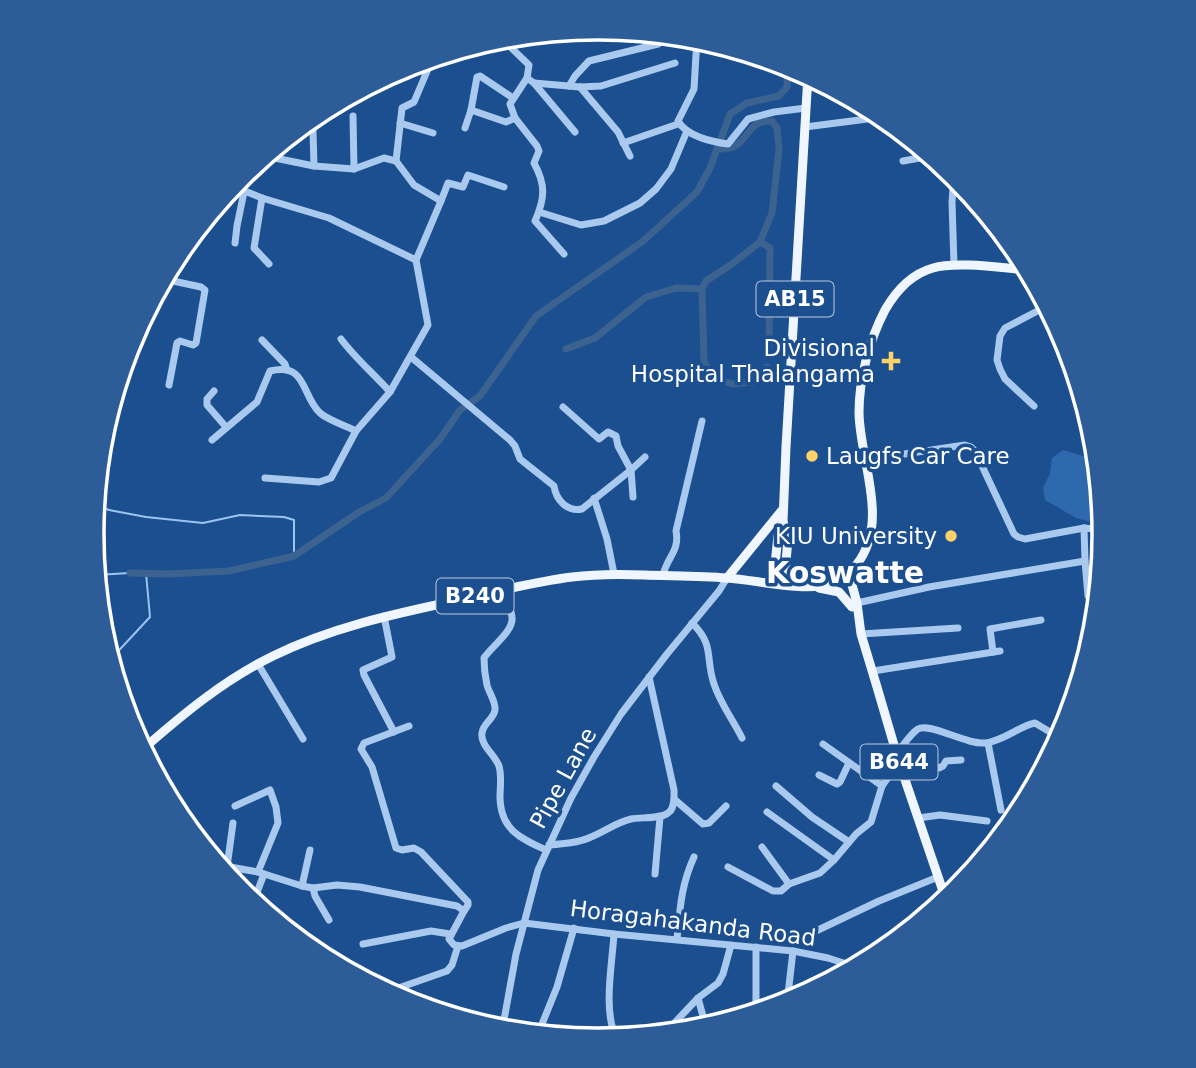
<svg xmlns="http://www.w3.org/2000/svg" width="1196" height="1068" font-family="'DejaVu Sans',sans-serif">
<rect width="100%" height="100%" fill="#1b4f8f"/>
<polygon fill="#2e69ad" points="1063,450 1097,460 1103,525 1076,518 1045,500 1043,488 1050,473 1052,458"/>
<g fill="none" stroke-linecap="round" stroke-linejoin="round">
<g stroke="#9cc4f0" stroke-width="2">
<polyline points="95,504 109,510 146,517 203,523 240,515 284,517 294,520 294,556"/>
<polyline points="96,575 130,573"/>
<polyline points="110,660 150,617 146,573"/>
</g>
<g stroke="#3c6290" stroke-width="7">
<polyline points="760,242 770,248 769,347"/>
<polyline points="702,289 704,362 716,379 732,384 752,382 765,377 767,367"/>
<path d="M566 349 595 338 646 297 676 288 702 289 706 281 732 264 760 242 772 213 779 150 777 128 772 121C750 121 752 132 739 143 733 149 725 149 717 149"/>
<polyline points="130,573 168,574 229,571 294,556 359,512 386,498 440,439 460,410 480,396 536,316 642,242 697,192 710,168 730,114 747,103 779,96 787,87 788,66"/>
</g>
<g stroke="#a9c9ee" stroke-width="7">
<polyline points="501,38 529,65 527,78"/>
<path d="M697 38 694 89 678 121C686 136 712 142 728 144L748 119 774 112 806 108"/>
<polyline points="534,83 575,132"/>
<polyline points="569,86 575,76 589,61 658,44"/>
<polyline points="580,87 618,132 630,156"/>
<polyline points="471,110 506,122 515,118"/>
<polyline points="353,116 354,169"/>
<polyline points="400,123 433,133"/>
<polyline points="805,127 883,117"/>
<polyline points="465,128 471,110 477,77 480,76 513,98"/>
<polyline points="313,131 314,166"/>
<polyline points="623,143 678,124"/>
<polyline points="274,158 276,147"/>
<polyline points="396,161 402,108 414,102 428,69"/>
<polyline points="903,161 931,156"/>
<polyline points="954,175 952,202 954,265"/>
<polyline points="232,186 262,198 329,218 416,260"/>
<polyline points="262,198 254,248 269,264"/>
<polyline points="441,201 448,183 463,187 468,175 504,187"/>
<polyline points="539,212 581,225 604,221 640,203 656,189 671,169 687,131"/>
<polyline points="235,243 237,226 244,192"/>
<path d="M564 254 535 221C545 198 546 185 534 163L539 151 537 146 515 118 510 104 527 78 534 83 580 87 601 86 675 63"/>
<polyline points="168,270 169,278 173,281 201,287 205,290 196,343 193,345 180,341 177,343 169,385"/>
<path d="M341 339C355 358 374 374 390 392"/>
<polyline points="262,340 285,364 287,370"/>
<path d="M411 357 510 440 515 446 520 459 554 486C556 500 567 512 582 509L631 470 645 457"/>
<polyline points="214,391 207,399 207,405 226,427"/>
<polyline points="1034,406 1005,379 1000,369 997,360 1000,336 1005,328 1047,306"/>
<polyline points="563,407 599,439 608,432 616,436 618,446 631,470 633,497"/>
<path d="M212 440 257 402 270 371C307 362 301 395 320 413 328 420 346 426 356 431L390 392 428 325 416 260 441 201 414 185 396 161 384 158 354 169 314 166 265 156"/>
<polyline points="864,460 965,445 971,447 975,451 1014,534 1018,537 1025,539 1084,528 1104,530"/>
<polyline points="265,478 319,482 331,478 356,431"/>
<polyline points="594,498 607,539 614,574"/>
<polyline points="1084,528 1085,561"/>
<path d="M663 575C667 557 680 551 676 531L702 421"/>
<path d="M503 590C506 598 511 608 512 617 514 631 491 647 484 658 484 667 485 676 487 685 489 693 496 702 495 710 494 719 483 723 482 733 480 745 495 755 499 766 502 777 500 786 500 798 501 830 520 838 546 850"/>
<polyline points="857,603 929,587 1085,561 1088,596 1090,599 1097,603"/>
<polyline points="384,616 392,657 363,670 364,675 394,732"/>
<path d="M692 623C715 645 705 658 714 684 720 703 733 720 742 738"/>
<polyline points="861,634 958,628"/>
<polyline points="993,652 990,629 1041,620"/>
<polyline points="258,664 303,739"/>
<polyline points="873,671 1000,651"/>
<polyline points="649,677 674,790 674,799 703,824 709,823 726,806"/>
<polyline points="409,726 364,743 361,749 372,767 396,848 402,850 414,848 421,852 468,902 468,905 464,911"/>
<polyline points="988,743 1001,810"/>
<polyline points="823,744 882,786"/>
<path d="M897 753C903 746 910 734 918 729 929 722 967 745 985 743 1004 741 1017 727 1035 723L1060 738"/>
<polyline points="819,775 837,784 840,782 849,763"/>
<polyline points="776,786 812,817 849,842"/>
<polyline points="235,806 270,790 276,807 278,823 258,872"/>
<polyline points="767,812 834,860"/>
<polyline points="918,818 940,815 987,821"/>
<path d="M549 845C563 844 578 843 591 837 604 832 617 822 631 819 641 817 661 819 668 813 673 810 673 805 674 799"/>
<polyline points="762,847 789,884"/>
<polyline points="219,865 258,872 302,886 313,888 337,885 360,887 457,906 464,911 449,939 454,945 462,946 506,928 524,923 614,934 793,951 828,958 856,967"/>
<polyline points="227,867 233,823"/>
<polyline points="728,867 773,891 781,891 789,884 820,873 834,860 856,834 871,822 882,786 899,762 939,768 943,766 946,761 961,760"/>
<polyline points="655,874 660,817"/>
<polyline points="302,886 310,850"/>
<polyline points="313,888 315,896 329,920"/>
<polyline points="253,903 264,874"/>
<polyline points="816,931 879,901 938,877"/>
<path d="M614 934C612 966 603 1009 616 1038"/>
<path d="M677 939C680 909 681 885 694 857"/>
<polyline points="363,944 431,931 450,934"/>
<polyline points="387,992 447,971 452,965 458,946"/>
<polyline points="698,998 706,1027"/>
<polyline points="787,1003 793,951"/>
<polyline points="756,1012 756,947"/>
<polyline points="502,1031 516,954 538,870 571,798 594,757 621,714 667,654 719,591 727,578"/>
<polyline points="665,1033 698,998 718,983 723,974 731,945"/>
<polyline points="538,1034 557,987 574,928"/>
</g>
<g stroke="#f0f6ff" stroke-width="9">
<polyline points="783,522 788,539 784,584"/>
<polyline points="849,574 857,603 861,634 877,687 899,762 946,900"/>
<polyline points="727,578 783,509"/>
<polyline points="773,583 778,536 783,522 786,447 808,75"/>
<polyline points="819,588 839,592 852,607"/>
<path d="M142 750C183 714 224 680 273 656 330 628 393 614 455 601 494 592 533 582 572 577 596 574 620 574 644 575 672 576 700 576 727 578 758 580 805 593 834 583 844 579 850 573 857 564 890 521 860 462 859 413 859 379 869 341 885 310 896 291 911 274 933 268 956 261 1002 268 1028 270"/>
</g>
</g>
<g fill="#ffd166" stroke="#1b4f8f" stroke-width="2.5">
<path d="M887.5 350.5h7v7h7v7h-7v7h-7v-7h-7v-7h7z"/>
<circle cx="812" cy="456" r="7"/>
<circle cx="951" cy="536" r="7"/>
</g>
<g text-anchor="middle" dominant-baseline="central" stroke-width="7" stroke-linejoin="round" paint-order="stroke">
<g fill="#1b4f8f" stroke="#bbcadd" stroke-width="2">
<rect x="756.5" y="281.5" width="77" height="35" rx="5"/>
<rect x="436.5" y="578.5" width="77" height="35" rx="5"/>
<rect x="860.5" y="744.5" width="77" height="35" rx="5"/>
</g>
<g font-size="21" font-weight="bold" fill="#fff">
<text x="795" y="299">AB15</text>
<text x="475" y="596">B240</text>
<text x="899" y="762">B644</text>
</g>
<g font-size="23" fill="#fff" stroke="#1b4f8f" text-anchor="end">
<text x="875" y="348">Divisional<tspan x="875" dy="26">Hospital Thalangama</tspan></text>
<text x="826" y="456" text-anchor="start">Laugfs Car Care</text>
<text x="937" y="536">KIU University</text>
</g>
<g font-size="23" fill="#fff" stroke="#1b4f8f">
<text transform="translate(563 778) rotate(-61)">Pipe Lane</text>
<text transform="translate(693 923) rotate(7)">Horagahakanda Road</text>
</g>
<g font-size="30" font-weight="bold" fill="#fff" stroke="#1b4f8f">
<text x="845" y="572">Koswatte</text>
</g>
</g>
<path d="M0 0H1196V1068H0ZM104 534a494 494 0 1 1 988 0a494 494 0 1 1-988 0Z" fill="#2d5d98" fill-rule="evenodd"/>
<path fill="none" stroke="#fff" stroke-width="3.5" d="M104 534a494 494 0 1 1 988 0a494 494 0 1 1-988 0Z"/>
</svg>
